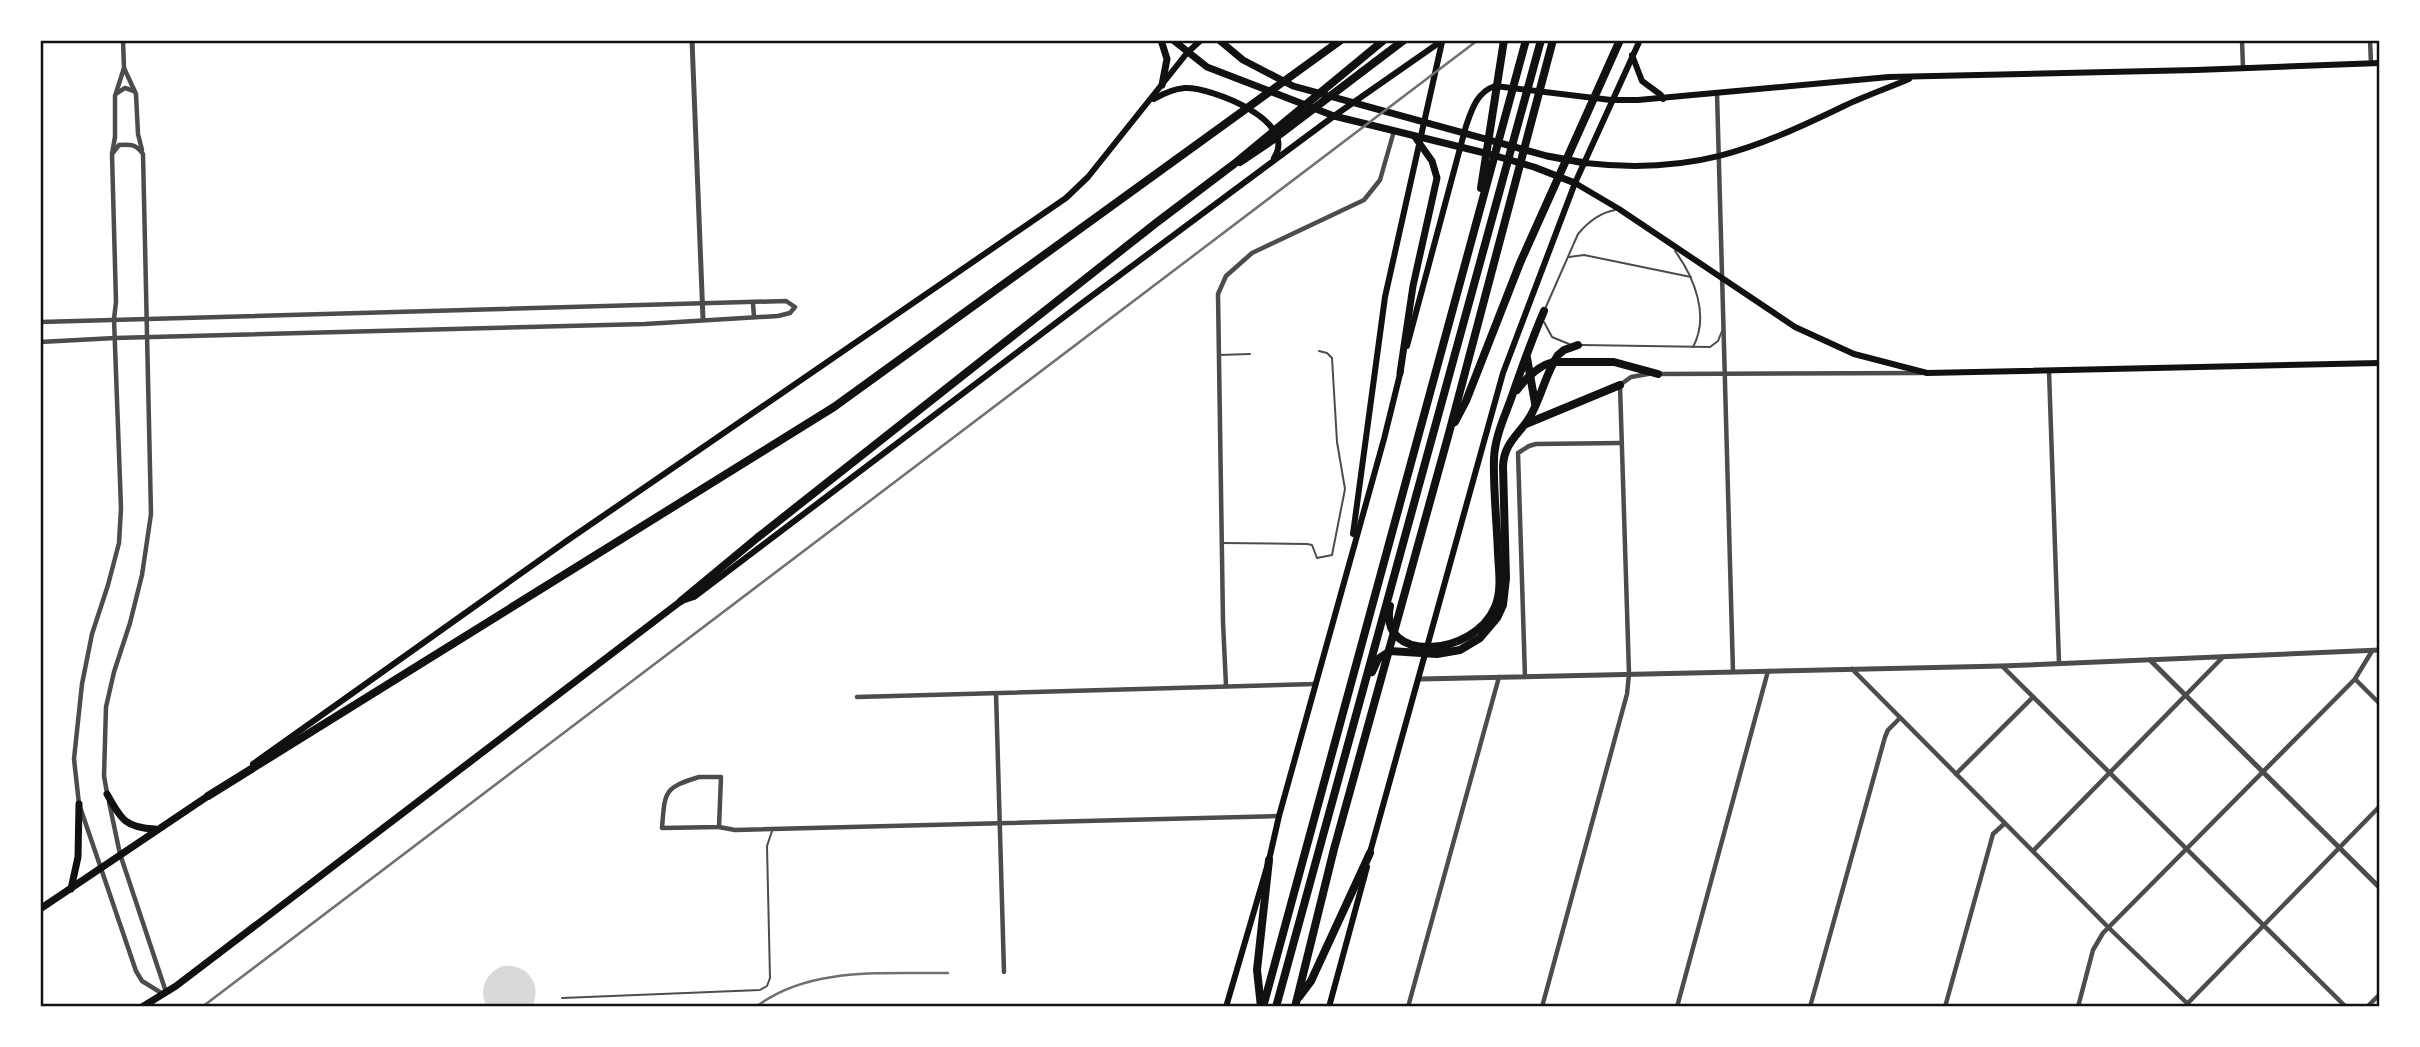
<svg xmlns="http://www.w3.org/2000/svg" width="2420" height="1047" font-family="'DM Sans',sans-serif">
<rect width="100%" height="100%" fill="#fff"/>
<path fill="#d9d9d9" d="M502 966C527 963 543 984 532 1007H487C478 990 485 974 502 966Z"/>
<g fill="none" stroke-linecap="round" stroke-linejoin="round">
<g stroke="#4c4c4c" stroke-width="2">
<path d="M1675 251C1694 277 1710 316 1693 347"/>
<polyline points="1569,257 1584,255 1691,277"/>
<path d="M1545 309 1578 234C1588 222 1599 213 1615 210"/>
<polyline points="1544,322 1552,337 1569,344"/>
<polyline points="1582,345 1710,347 1718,341 1722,331"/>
<polyline points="1219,355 1250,354"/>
<polyline points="1222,543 1307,544 1312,545 1317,558 1332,555 1345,489 1337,442 1332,358 1327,353 1319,351"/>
<polyline points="562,998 760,990 767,986 770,978 767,846 772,831"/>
</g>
<g stroke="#4c4c4c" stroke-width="4.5">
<polyline points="2242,40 2243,68"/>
<polyline points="2370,40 2371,63"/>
<polyline points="124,68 136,94 138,134 142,150"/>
<polyline points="117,93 125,88 134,91"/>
<polyline points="1717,93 1733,672"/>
<polyline points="112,154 115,137 115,96 124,68 123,40"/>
<polyline points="753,303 754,317"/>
<polyline points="40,322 786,301 795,307 790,313 778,316 645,324 115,338 40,342"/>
<polyline points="2049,371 2059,663"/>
<polyline points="1657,374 1921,373"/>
<polyline points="2002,666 2346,1007"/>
<polyline points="1852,669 2109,928 2191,1007"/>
<polyline points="1525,677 1518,453 1529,446 1536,444 1621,443"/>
<polyline points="2355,679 2380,704"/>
<polyline points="1226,686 1223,622 1218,294 1226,276 1252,253 1364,200 1380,180 1394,131"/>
<polyline points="996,693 1004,972"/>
<polyline points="857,697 1315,684"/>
<polyline points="1956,774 2033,697"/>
<path d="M699 777H721L719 827 662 828C665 792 663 788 699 777Z"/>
<path d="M107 793 104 776 106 707 114 672 130 623 142 575 151 514 143 154C136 144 130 144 119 145L112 154 116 302 114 319 121 508 119 543 108 585 92 634 82 684 74 759 79 804 136 971 142 981 163 994"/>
<polyline points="109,802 120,854 166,992"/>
<polyline points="719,827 735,830 1279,816"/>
<polyline points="2033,851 2223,657"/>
<polyline points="2188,1003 2380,806"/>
<polyline points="1408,1007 1499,677"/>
<polyline points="1542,1007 1627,694 1629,674 1620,385 1631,377 1648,374"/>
<polyline points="1677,1007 1768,671"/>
<polyline points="1810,1007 1885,737 1888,730 1899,719"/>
<polyline points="1945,1007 1993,834 2004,824"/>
<polyline points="2078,1007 2093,950 2103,933 2355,679 2372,651"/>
<polyline points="2367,1007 2380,994"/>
</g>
<g stroke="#4c4c4c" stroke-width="5">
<polyline points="692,40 703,319"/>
<polyline points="2150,660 2380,888"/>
<polyline points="1420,679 2002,666 2380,650"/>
</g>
<g stroke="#111" stroke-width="6">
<polyline points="1632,55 1642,81 1661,95 1663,99"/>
<path d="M1154 99C1164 93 1173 89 1185 88 1211 87 1299 121 1274 158"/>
<path d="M1585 163C1691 175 1751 151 1844 106 1865 96 1888 88 1909 79"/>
<polyline points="1575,183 1619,209 1795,327 1854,354 1927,373 2380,363"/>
<path d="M1407 346 1466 126C1472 109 1477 92 1495 86L1611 100H1638L1889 77 2196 70 2380 63"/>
<polyline points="1353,534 1385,297 1442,42"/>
<polyline points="685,600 694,597 1081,304 1334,116 1443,40"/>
<polyline points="253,764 568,540 1066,198 1088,177 1187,53 1201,40"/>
<polyline points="1369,856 1503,373 1575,183 1640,40"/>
<polyline points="1226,1007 1269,860 1279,816 1384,439 1401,370"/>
<polyline points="1329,1007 1367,867"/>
</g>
<g stroke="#111" stroke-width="7">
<polyline points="1161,40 1167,59 1162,85"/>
<polyline points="1173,40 1207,67 1334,116 1489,154 1534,167 1575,183"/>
<polyline points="1219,40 1243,60 1293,86 1547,156 1585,163"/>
<polyline points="1400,373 1413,286 1437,178 1432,161 1415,137"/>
</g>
<g stroke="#111" stroke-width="7">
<path d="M107 794C121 819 125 828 155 829"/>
<polyline points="71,889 78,857 79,804"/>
<polyline points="40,909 208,796"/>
<polyline points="142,1007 176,986 681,601"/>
</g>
<g stroke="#111" stroke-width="8">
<polyline points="1240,162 1271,141 1404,40"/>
<polyline points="1481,188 1504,40"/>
<polyline points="1527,358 1535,403"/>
<path d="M1517 390C1526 378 1538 366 1553 362H1614L1658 374"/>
<polyline points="1455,422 1466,401 1520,263 1620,40"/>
<polyline points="1526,424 1620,385"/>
<polyline points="681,601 757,538 1156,223 1234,164 1384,40"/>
<path d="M1390 606C1378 664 1474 657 1495 607 1502 591 1499 571 1498 554 1497 522 1493 489 1494 458 1495 436 1505 416 1512 396 1522 367 1532 339 1544 311"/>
<path d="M1372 672 1378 659 1390 651 1437 654 1460 650 1480 638 1497 618 1503 605 1506 578 1503 466C1504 441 1522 433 1532 413 1542 394 1546 373 1558 355L1564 350 1578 345"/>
<polyline points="208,796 834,407 1341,40"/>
<polyline points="1299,997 1311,981 1370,853"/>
<polyline points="1261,1007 1257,970 1269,860"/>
<polyline points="1263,1007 1526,40"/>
<polyline points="1276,1007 1541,40"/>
<polyline points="1295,1007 1334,849 1449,433 1553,40"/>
</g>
<g stroke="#707070" stroke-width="2.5">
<polyline points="202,1007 1478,40"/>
<path d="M756 1007C808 966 885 974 948 973"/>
</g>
</g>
<rect width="2420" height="1047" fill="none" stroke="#ffffff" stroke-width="84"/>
<rect x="42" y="42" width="2336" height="963" fill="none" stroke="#111" stroke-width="2.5"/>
</svg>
